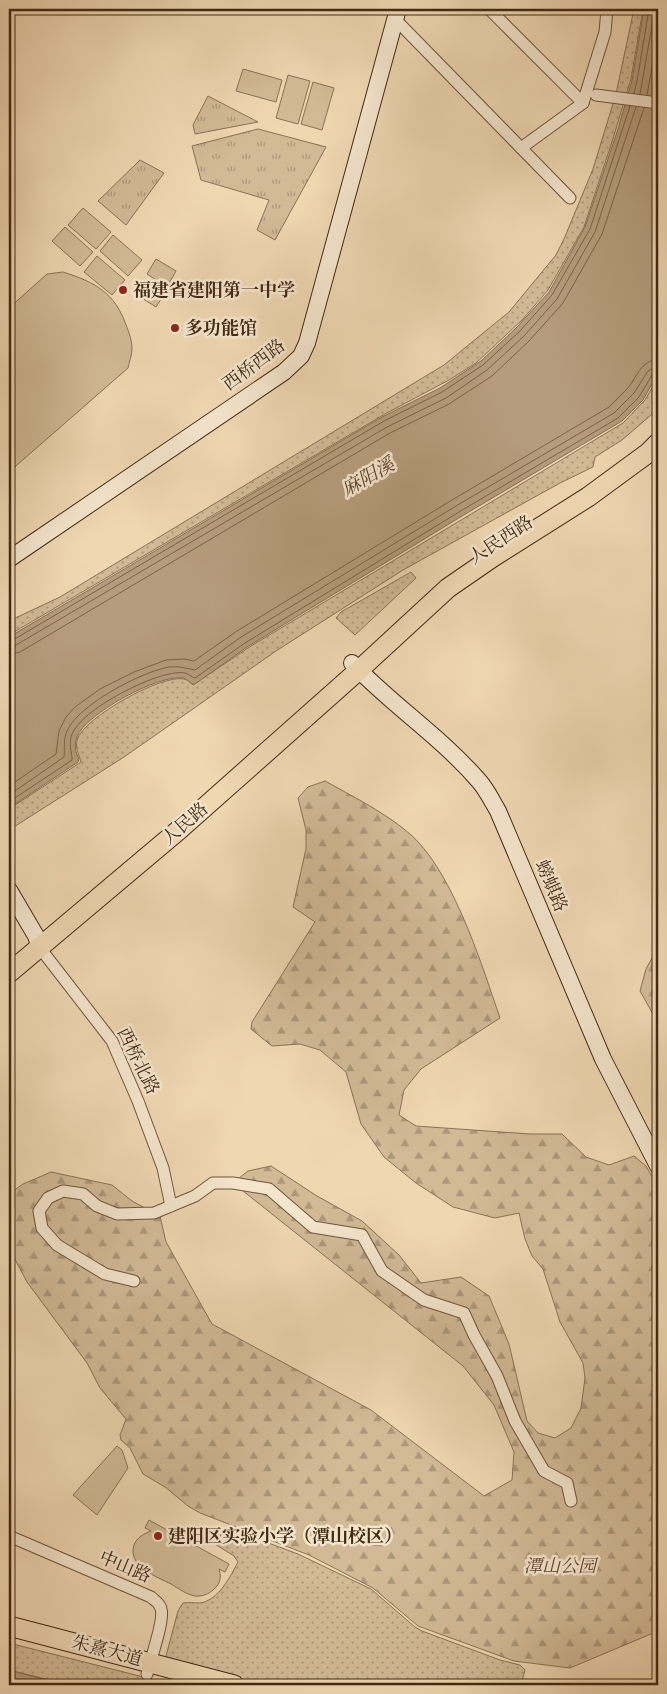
<svg xmlns="http://www.w3.org/2000/svg" width="667" height="1694" font-family="'IM FELL French Canon','Noto Serif SC',serif">
<defs>
<pattern id="grass-tufts" width="24" height="20" patternUnits="userSpaceOnUse" patternTransform="scale(1.25)"><rect width="24" height="20" fill="#d2ba97"/><path d="M3 7l-1-3M5 7V3M7 7l1-3M15 17l-1-3M17 17v-4M19 17l1-3" fill="none" stroke="#ac977a"/></pattern>
<pattern id="forest-firs" width="22" height="20" patternUnits="userSpaceOnUse" patternTransform="scale(1.25)"><rect width="22" height="20" fill="#d2ba97"/><path d="M5 1l3.5 6h-7zM16 11l3.5 6h-7z" fill="#ac977a"/></pattern>
<pattern id="park-dots" width="8" height="8" patternUnits="userSpaceOnUse" patternTransform="scale(1.25)"><rect width="8" height="8" fill="#d2ba97"/><path d="M2 2h.1M6 6h.1" fill="none" stroke="#ac977a" stroke-width="1.8" stroke-linecap="round"/></pattern>
</defs>
<rect width="100%" height="100%" fill="#efd7b2"/>
<filter id="stains"><feTurbulence type="fractalNoise" baseFrequency=".004" numOctaves="4"/><feColorMatrix values="0 0 0 0 .2 0 0 0 0 .09 0 0 0 0 .02 0 0 0 .5 -.17"/></filter>
<radialGradient id="worn" r=".72"><stop offset=".6" stop-color="#630" stop-opacity="0"/><stop offset="1" stop-color="#630" stop-opacity=".3"/></radialGradient>
<g fill="url(#grass-tufts)" stroke="#8a7256">
<polygon points="208,96 258,122 195,134 193,125"/>
<polygon points="258,129 326,147 275,240 257,230 269,200 201,180 192,146"/>
<polygon points="140,160 164,173 126,225 98,201"/>
</g>
<g fill="url(#forest-firs)" stroke="#8a7256">
<path d="M325 781C352 796 380 810 404 829 451 864 481 963 500 1018L421 1069 404 1090 399 1115 416 1126 530 1134H562L586 1157 609 1165 634 1156 646 1166 658 1187V1631L570 1668 514 1661 418 1626 373 1588 309 1555 200 1513 188 1506 165 1487 143 1474 130 1448 121 1440 120 1435 126 1419 100 1388 87 1363 27 1282 9 1248V1194L23 1184 51 1172 112 1185 132 1201 160 1216 166 1242 212 1324 371 1410 484 1496 512 1480 514 1452 494 1405 463 1366 233 1183 248 1171 271 1166 317 1196 362 1221 399 1255 421 1283 461 1277 489 1296 509 1344 527 1421 538 1433 555 1438 571 1428 581 1408 585 1378 583 1363 560 1322 543 1269 532 1256 525 1239 519 1213 495 1218 453 1207 416 1183 384 1157 361 1124 346 1072 320 1050 300 1044 272 1046 251 1029 252 1022 315 922 293 907 306 849V830L298 798 308 787Z"/>
<polygon points="658,943 658,1023 640,991 646,969 657,949"/>
</g>
<g fill="url(#park-dots)" stroke="#8a7256">
<polygon points="634,9 643,9 631,79 612,142 584,227 548,290 522,320 476,363 449,380 385,414 9,635 9,621 60,597 444,365 509,312 556,255 564,239 593,169 616,94"/>
<path d="M658 377V409L622 440 595 457 593 467 560 483 403 570 276 651 124 757 9 830V809L81 762C79 754 75 749 77 740 84 717 162 674 184 679 188 680 191 683 193 685L251 646 623 423 645 400Z"/>
<polygon points="411,572 416,578 355,635 336,618 341,612"/>
<path d="M226 1527 298 1554 371 1589 415 1627 422 1631 500 1660 520 1665 525 1670 521 1685H261L167 1659 166 1656 178 1611 183 1603C189 1602 194 1603 200 1603 219 1600 230 1577 238 1562L234 1556 215 1544Z"/>
<polygon points="9,1643 175,1685 70,1685 9,1670"/>
</g>
<g fill="#d2ba97" stroke="#8a7256">
<polygon points="243,69 282,80 276,102 236,91"/>
<polygon points="288,75 310,81 298,124 276,118"/>
<polygon points="313,82 334,88 322,130 301,124"/>
<polygon points="83,208 111,232 96,249 68,225"/>
<polygon points="65,227 93,252 80,266 52,241"/>
<polygon points="113,235 142,260 128,276 100,251"/>
<polygon points="97,256 125,280 112,295 84,272"/>
<polygon points="156,259 176,271 167,287 147,274"/>
<path d="M63 272C95 282 115 293 126 325 129 332 132 341 132 349 132 355 129 362 128 368L9 472V308L47 274Z"/>
<polygon points="146,281 165,293 156,307 137,295"/>
<polygon points="117,1446 122,1450 128,1468 97,1515 73,1495"/>
<path d="M149 1520 229 1564 225 1572 219 1569C221 1575 221 1582 216 1587 211 1593 203 1597 195 1596 187 1595 178 1588 171 1584 157 1577 127 1566 134 1545 137 1537 144 1534 151 1531L145 1528Z"/>
</g>
<g fill="#b59c7c" stroke="#876e52">
<path d="M644 9H658V373L643 400 622 421 462 516 247 647 195 684H192C189 682 186 678 183 678 159 674 85 714 77 737 74 745 75 751 79 759L78 762 9 808V637L382 417 440 388 481 361 516 328 549 292 585 227 618 129 632 80Z"/>
<polygon points="9,1670 65,1685 9,1685"/>
</g>
<g fill="none" stroke-linecap="round" stroke-linejoin="round">
<g stroke="#7c6348" stroke-width="1">
<polyline points="634,93 637,81 649,9"/>
<polyline points="640,94 655,9"/>
<polyline points="647,95 658,33"/>
<polyline points="9,641 13,640 384,421 442,392 483,365 520,331 552,295 590,229 630,106"/>
<polyline points="9,647 16,645 387,427 446,398 487,370 524,336 557,299 595,232 636,107"/>
<polyline points="9,655 20,652 390,433 449,404 492,376 529,341 563,303 602,234 644,108"/>
<path d="M9 786 56 754 59 731 66 717 75 707 100 689 134 672 166 660 184 659 194 661 237 631 452 500 609 407C615 401 621 395 627 389 637 378 640 360 658 360"/>
<path d="M9 795 64 757C65 749 63 740 67 731 78 705 141 672 169 667 178 666 186 668 195 670L241 637 456 506 614 413 634 393 648 371 653 368 658 367"/>
<path d="M9 802 72 760C72 750 68 745 72 734 83 709 144 679 169 674 173 673 181 672 185 673 189 674 191 677 195 678L245 643 459 512 618 418 639 397 652 375 658 374"/>
</g>
<defs>
<g id="minor">
<polyline points="489,9 583,103"/>
<polyline points="395,19 570,198"/>
<polyline points="596,95 658,103"/>
<polyline points="521,148 583,103 605,32 607,9"/>
<polyline points="40,948 112,1041 138,1101 163,1168 171,1206"/>
<polyline points="134,1281 105,1274 57,1245 42,1228 39,1211 48,1198 63,1191 83,1194 97,1206 117,1214 154,1213 195,1196 213,1183 233,1183 269,1189 313,1227 362,1235 382,1271 424,1300 464,1313 474,1335 497,1376 515,1421 544,1471 567,1483 571,1501"/>
<path d="M9 1536 151 1597C155 1601 160 1603 161 1609 165 1619 150 1661 147 1674"/>
</g>
<g id="secondary">
<polyline points="9,559 284,372 301,356 307,343 398,9"/>
<path d="M352 663C392 705 441 737 479 781 487 790 492 801 498 811L603 1059 658 1166"/>
<polyline points="9,890 36,936 40,948"/>
</g>
<g id="trunk">
<polyline points="9,973 180,829 359,670 448,588 493,557 588,497 648,453 658,443"/>
<polyline points="9,1626 234,1685"/>
</g>
</defs>
<use href="#minor" stroke="#6e553c" stroke-width="13"/>
<use href="#secondary" stroke="#432a14" stroke-width="18"/>
<use href="#trunk" stroke="#432a14" stroke-width="21"/>
<use href="#minor" stroke="#f5e5cd" stroke-width="11"/>
<use href="#secondary" stroke="#f5e5cd" stroke-width="16"/>
<use href="#trunk" stroke="#efd7b2" stroke-width="19"/>
</g>
<g fill="#8f2418" stroke="#f5e5cd" stroke-width="2">
<circle cx="123" cy="290" r="5"/>
<circle cx="175" cy="328" r="5"/>
<circle cx="158" cy="1536" r="5"/>
</g>
<g text-anchor="middle" dominant-baseline="central" stroke-width="5" stroke-linejoin="round" paint-order="stroke">
<g font-size="18" font-weight="bold" fill="#432a14" stroke="#f5e5cd" text-anchor="start">
<text x="133" y="290">福建省建阳第一中学</text>
<text x="185" y="328">多功能馆</text>
<text x="168" y="1536">建阳区实验小学（潭山校区）</text>
</g>
<g font-size="18" fill="#432a14" stroke="#f5e5cd">
<text transform="translate(254 365) rotate(-37)">西桥西路</text>
<text transform="translate(501 540) rotate(-33)">人民西路</text>
<text transform="translate(185 824) rotate(-41)">人民路</text>
<text transform="translate(551 886) rotate(67)">螃蜞路</text>
<text transform="translate(138 1061) rotate(64)">西桥北路</text>
<text transform="translate(125 1567) rotate(23)">中山路</text>
<text transform="translate(107 1651) rotate(15)">朱熹大道</text>
</g>
<g font-size="18" font-style="italic" fill="#60472e" stroke="#f5e5cd">
<text x="560" y="1566">潭山公园</text>
</g>
<g font-size="19" font-style="italic" fill="#60462e" stroke="#f5e5cd">
<text transform="translate(368 477) rotate(-30)">麻阳溪</text>
</g>
</g>
<rect width="667" height="1694" fill="none" stroke="#efd7b2" stroke-width="30"/>
<rect x="10" y="10" width="647" height="1674" fill="none" stroke="#432a14" stroke-width="2.5"/>
<rect x="15" y="15" width="637" height="1664" fill="none" stroke="#432a14"/>
<rect width="100%" height="100%" filter="url(#stains)"/>
<rect width="100%" height="100%" fill="url(#worn)"/>
</svg>
